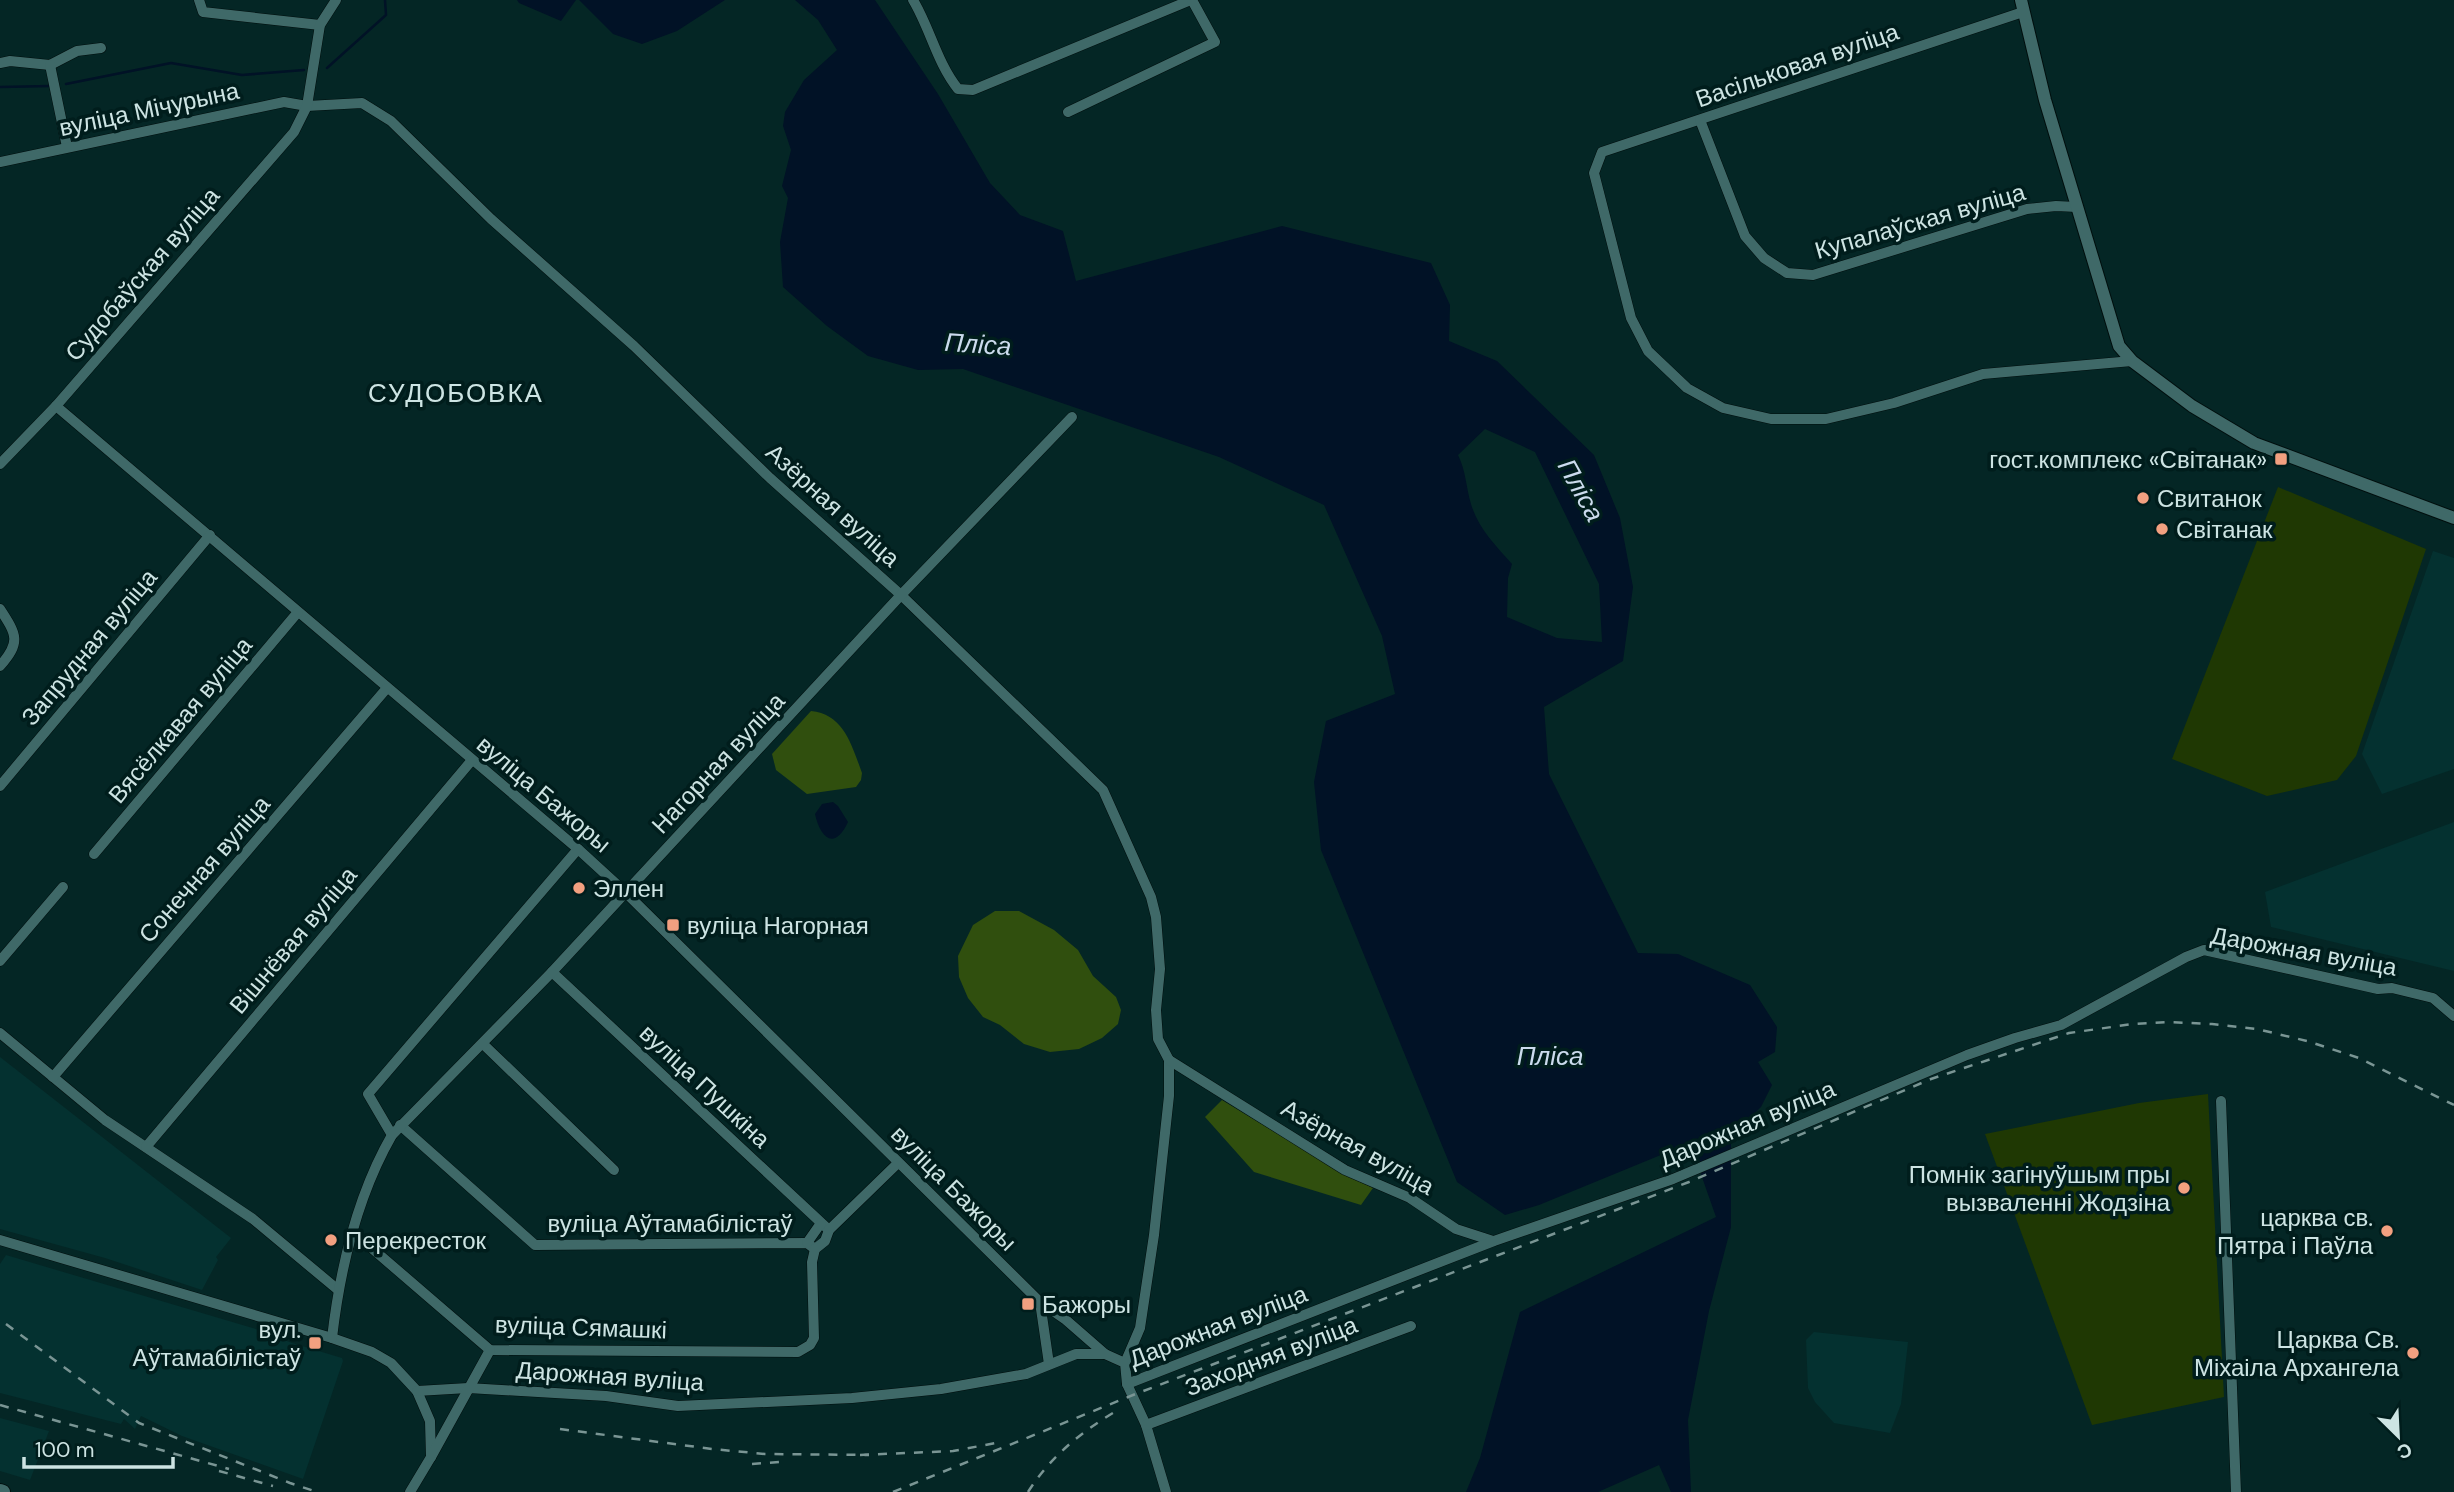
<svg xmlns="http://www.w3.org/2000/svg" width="2454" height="1492" font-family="'DM Sans',sans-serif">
<rect width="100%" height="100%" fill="#042625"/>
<g fill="#043130">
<polygon points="2433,551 2454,558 2454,769 2382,794 2362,754"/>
<polygon points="2454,822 2454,971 2271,927 2265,892"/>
<polygon points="0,1057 231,1238 216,1257 218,1260 202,1290 105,1258 0,1229"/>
<polygon points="6,1255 259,1330 292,1343 342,1358 343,1361 303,1479 182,1436 141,1416 135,1429 124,1419 121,1424 0,1393 0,1264"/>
<polygon points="1814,1332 1908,1342 1901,1404 1890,1433 1834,1423 1815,1402 1808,1388 1806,1340"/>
<polygon points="0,1418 49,1431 30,1480 0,1471"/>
</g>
<g fill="#1f3803">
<polygon points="2278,487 2426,549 2356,756 2337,780 2267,796 2172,759"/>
<polygon points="2208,1094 2224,1397 2092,1425 1985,1134 2139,1103"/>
</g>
<g fill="#304f0e">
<path d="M811 711C844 714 852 746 862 773L861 780 856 787 807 794 776 770 772 754Z"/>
<polygon points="995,911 1019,911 1054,930 1078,950 1093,976 1116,997 1121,1010 1118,1024 1102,1038 1079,1049 1050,1052 1024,1044 1000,1025 983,1017 968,998 959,977 958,956 973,925"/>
<polygon points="1222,1100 1340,1172 1373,1188 1361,1205 1254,1172 1205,1117"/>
</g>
<g fill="#011226" fill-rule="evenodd">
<polygon points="517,0 576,0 561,21 519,3"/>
<polygon points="579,0 725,0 677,31 642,44 613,34"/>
<path d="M795 0H875L938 94 990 183 1020 215 1063 231 1076 281 1282 226 1431 263 1450 305 1449 341 1497 361 1594 455 1620 518 1633 587 1623 661 1544 707 1549 774 1638 953 1678 954 1750 985 1777 1027 1775 1052 1758 1062 1772 1085 1761 1107 1731 1137V1227L1709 1311 1688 1420 1691 1492H1671L1659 1465 1598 1492H1466L1480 1458 1520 1312 1716 1217 1690 1143 1539 1205 1505 1215 1457 1182 1321 850 1314 782 1326 721 1395 694 1382 636 1324 505 1219 457 963 369 918 370 868 356 827 326 783 287 780 242 788 198 782 186 791 150 783 126 785 112 804 80 837 50 818 20ZM1485 429 1535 452 1599 584 1602 642 1557 638 1507 617 1508 578 1512 564C1496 546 1478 528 1471 504 1466 487 1466 471 1458 455Z"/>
<path d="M833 802 838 806 848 822C834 852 820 837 815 814L822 804Z"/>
</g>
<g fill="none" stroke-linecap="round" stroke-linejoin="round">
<g stroke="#011226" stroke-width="2.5">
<polyline points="327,68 386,15 385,0"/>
<polyline points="66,84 171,63 242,75 304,70"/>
<polyline points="0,87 51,86"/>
</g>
<defs>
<g id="minor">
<polyline points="199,0 203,12 320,25"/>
<path d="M913 0C930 28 937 63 958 89L973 90 1191 0"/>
<polyline points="2023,12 1602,152 1594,173 1631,318 1648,351 1687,388 1723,408 1771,419 1826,419 1894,403 1983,374 2132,361"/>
<polyline points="0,63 10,61 50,65 77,51 101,48"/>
<polyline points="50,65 67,147"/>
<polyline points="1068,112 1215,42 1192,0"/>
<polyline points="1700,120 1745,236 1764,258 1787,273 1813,275 2027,209 2056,206 2077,207"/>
<polyline points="0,162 284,102 307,106 362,103 391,121 491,219 634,346 770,478 901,595 1103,790 1151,897 1156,917 1160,969 1156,1010 1158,1039 1169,1060 1169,1096 1154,1235 1140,1328 1125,1363"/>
<polyline points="56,406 578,849 625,892 1040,1302 1066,1320 1105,1354"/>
<polyline points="0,464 56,406 294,132 307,106 320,25 336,0"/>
<path d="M0 609C17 635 21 642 0 666"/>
<polyline points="0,786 210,535"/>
<polyline points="94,854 298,612"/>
<polyline points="0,961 63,887"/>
<polyline points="552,972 829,1230"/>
<polyline points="0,1033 105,1120 253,1219 337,1289"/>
<polyline points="483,1044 614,1170"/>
<polyline points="1169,1060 1345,1170 1410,1198 1456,1229 1493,1241"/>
<polyline points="53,1077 387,688"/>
<polyline points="2221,1101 2236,1492"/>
<polyline points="400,1125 535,1245 807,1243 815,1249"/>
<polyline points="392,1135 368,1094 578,849"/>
<polyline points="146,1147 472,760"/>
<polyline points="353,1232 490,1350 798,1352 810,1345 814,1338 812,1262 815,1249 825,1241 829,1230 898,1163"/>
<polyline points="0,1240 332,1338 372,1352 391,1363 417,1391 430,1421 431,1457 410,1492"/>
<polyline points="807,1243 821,1223"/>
<polyline points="1040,1302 1049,1364"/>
<path d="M332 1338C340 1269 357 1196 392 1135L552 972 901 595 1072 417"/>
<polyline points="1127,1384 1146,1425 1166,1492"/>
<polyline points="417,1391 468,1388 606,1396 678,1406 852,1398 941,1389 1026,1374 1076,1354 1105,1354 1125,1363 1127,1384 1494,1241 1673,1179 1967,1055 2015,1038 2061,1025 2186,957 2204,950 2378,989 2392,988 2433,998 2454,1016"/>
<polyline points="1146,1425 1411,1326"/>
<polyline points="431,1457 490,1350"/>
</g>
<polyline id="tertiary" points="2021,0 2045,100 2119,346 2132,361 2192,406 2254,443 2454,518"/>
<polyline id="secondary" points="0,1491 3,1492"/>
</defs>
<use href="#minor" stroke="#000e0d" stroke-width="11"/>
<use href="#tertiary" stroke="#000e0d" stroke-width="14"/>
<use href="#secondary" stroke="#000e0d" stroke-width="16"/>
<use href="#minor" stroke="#3f6968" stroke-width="10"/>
<use href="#tertiary" stroke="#3f6968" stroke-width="12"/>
<use href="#secondary" stroke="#3f6968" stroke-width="14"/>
<g stroke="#7a9594" stroke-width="2.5" stroke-dasharray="9 9" stroke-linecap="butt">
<polyline points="6,1324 139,1423 290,1483 317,1492"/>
<polyline points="0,1405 229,1469"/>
<polyline points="560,1429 712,1449 765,1454 869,1455"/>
<polyline points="860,1455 953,1451 996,1443"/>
<polyline points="752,1464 780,1462"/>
<polyline points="219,1471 273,1486"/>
<polyline points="893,1492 1133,1395 1689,1182 1931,1079 2069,1033 2133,1024 2169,1022 2212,1024 2257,1029 2307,1041 2359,1058 2454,1105"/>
<path d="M1028 1492C1050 1457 1082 1431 1118 1410"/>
</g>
</g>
<g fill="#f2a080" stroke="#001d1c" stroke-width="2.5">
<rect x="2274" y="452" width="14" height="14" rx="3.5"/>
<circle cx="2143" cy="498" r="7"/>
<circle cx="2162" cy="529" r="7"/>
<circle cx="579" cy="888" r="7"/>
<rect x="666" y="918" width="14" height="14" rx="3.5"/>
<circle cx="2184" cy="1188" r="7"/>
<circle cx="2387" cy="1231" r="7"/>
<circle cx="331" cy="1240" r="7"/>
<rect x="1021" y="1297" width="14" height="14" rx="3.5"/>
<rect x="308" y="1336" width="14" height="14" rx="3.5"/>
<circle cx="2413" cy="1353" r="7"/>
</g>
<g text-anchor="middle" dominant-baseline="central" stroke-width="7" stroke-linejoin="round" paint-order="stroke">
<g font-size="24" fill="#cde4e3" stroke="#001d1c">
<text transform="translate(1797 65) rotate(-19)">Васільковая вуліца</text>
<text transform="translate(149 109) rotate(-12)">вуліца Мічурына</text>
<text transform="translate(1920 221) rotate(-16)">Купалаўская вуліца</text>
<text transform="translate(142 274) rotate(-49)">Судобаўская вуліца</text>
<text transform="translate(833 505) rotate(42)">Азёрная вуліца</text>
<text transform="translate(89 647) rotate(-50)">Запрудная вуліца</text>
<text transform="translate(180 720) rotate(-50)">Вясёлкавая вуліца</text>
<text transform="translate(718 763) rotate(-47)">Нагорная вуліца</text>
<text transform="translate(544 794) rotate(40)">вуліца Бажоры</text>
<text transform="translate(204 869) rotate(-49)">Сонечная вуліца</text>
<text transform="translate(293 940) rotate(-50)">Вішнёвая вуліца</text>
<text transform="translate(2304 951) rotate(10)">Дарожная вуліца</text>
<text transform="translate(705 1086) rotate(43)">вуліца Пушкіна</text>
<text transform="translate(1747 1124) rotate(-23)">Дарожная вуліца</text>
<text transform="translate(1358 1147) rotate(29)">Азёрная вуліца</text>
<text transform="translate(954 1188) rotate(45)">вуліца Бажоры</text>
<text x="670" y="1223">вуліца Аўтамабілістаў</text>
<text transform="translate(1218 1326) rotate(-21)">Дарожная вуліца</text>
<text transform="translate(581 1327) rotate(2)">вуліца Сямашкі</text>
<text transform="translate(1271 1356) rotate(-21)">Заходняя вуліца</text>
<text transform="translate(610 1376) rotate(4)">Дарожная вуліца</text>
</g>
<g font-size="24" fill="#cde4e3" stroke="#001d1c" text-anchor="start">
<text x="2267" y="459" text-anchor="end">гост.комплекс «Світанак»</text>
<text x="2157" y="498">Свитанок</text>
<text x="2176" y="529">Світанак</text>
<text x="593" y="888">Эллен</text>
<text x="687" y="925">вуліца Нагорная</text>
<text x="2170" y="1174" text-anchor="end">Помнік загінуўшым пры<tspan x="2170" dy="28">вызваленні Жодзіна</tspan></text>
<text x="2373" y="1217" text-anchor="end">царква св.<tspan x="2373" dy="28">Пятра і Паўла</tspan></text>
<text x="345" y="1240">Перекресток</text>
<text x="1042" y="1304">Бажоры</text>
<text x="301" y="1329" text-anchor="end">вул.<tspan x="301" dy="28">Аўтамабілістаў</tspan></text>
<text x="2399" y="1339" text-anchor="end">Царква Св.<tspan x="2399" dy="28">Міхаіла Архангела</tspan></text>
</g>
<g font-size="26" font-style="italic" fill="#cbdbed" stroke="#001d1c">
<text transform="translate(978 344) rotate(4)">Пліса</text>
<text transform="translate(1581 490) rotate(61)">Пліса</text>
<text x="1550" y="1056">Пліса</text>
</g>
<g font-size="26" letter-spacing="2" fill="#cde4e3" stroke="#001d1c">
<text x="456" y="393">СУДОБОВКА</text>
</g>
</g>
<g transform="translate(2398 1436) rotate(156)" stroke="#001d1c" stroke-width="5" paint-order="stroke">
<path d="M0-5L12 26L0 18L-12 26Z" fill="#cde4e3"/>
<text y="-10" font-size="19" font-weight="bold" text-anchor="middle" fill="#cde4e3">С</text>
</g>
<path d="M24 1457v10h149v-10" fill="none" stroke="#cde4e3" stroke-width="3.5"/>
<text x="35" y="1457" font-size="21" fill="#cde4e3" stroke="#001d1c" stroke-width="5" paint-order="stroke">100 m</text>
</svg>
